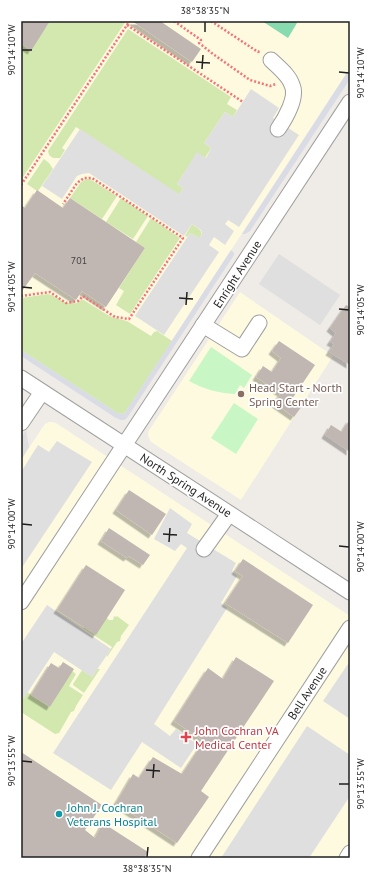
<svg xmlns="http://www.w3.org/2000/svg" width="371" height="879" font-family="'PT Sans',sans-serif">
<defs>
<filter id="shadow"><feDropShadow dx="-3.5" dy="3.5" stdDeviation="0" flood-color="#0004"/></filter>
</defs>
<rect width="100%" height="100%" fill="#efebe6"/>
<g fill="#fefae0">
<polygon points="21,21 350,21 350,68 124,414 21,350"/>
<polygon points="240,292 333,356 241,500 151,442 148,436 148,432"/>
<polygon points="49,422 52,422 56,423 350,616 350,858 21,858 21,460 42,428 45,424"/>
</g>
<g fill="#d3e8ae">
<polygon points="50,21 126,21 21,180 21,44 31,50"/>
<polygon points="128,29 231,97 227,104 237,110 233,117 225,112 204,143 211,148 205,158 197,153 177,184 183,188 179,195 76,127 62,148 65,150 60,158 53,158 49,155 48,151"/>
<polygon points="44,159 49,163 53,169 38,191 37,191 27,184 43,160"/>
<polygon points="86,179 90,179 93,181 117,196 102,219 70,198 81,182"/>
<polygon points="121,198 148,216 133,239 106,222"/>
<polygon points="151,218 180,238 130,314 116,305 124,291 119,288 145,248 136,242"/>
<path d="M192 224C197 228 205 231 200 237H197L190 233 187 237 185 236Z"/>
<path d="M48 294C61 297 61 305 77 303L82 299 106 314 112 317 127 321 151 336 154 332 157 331 172 341 124 414 117 413 110 408 21 350V298Z"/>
<polygon points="114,616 116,617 117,616 129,625 121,636 120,641 117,642 107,657 107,655 112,647 83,628 84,627 107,618 109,620 113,620"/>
<polygon points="97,669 100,669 84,693 73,685 73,684 82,670 92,677"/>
<polygon points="72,671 76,674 69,686 83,695 76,706 74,711 71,712 59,733 55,734 21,712 21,696 24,698 27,692 50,707"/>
</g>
<g fill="#c8f7c5">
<path d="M211 347 252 375 244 388 240 385 235 394C218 393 203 389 189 381Z"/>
<polygon points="234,403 258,419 236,454 211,438"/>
</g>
<polygon fill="#87dbae" points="262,21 294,21 297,23 288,38"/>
<g fill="#dfdfdf">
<polygon points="251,89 279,108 273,118 299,135 239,227 228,220 225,224 234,231 225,245 214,237 209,245 219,252 164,335 135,316 190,233 197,237 200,237 201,236 202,233 201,230 192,224 184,236 89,173 82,174 77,176 62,199 42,186 80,129 179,194 183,188 177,184 197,152 206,158 211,148 204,143 225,112 233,117"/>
<polygon points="279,254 340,295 320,325 259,284"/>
<polygon points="26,430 29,447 21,460 21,438"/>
<polygon points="57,441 92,462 21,569 21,472 38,445 49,452"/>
<polygon points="170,508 192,524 187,533 236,563 232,571 237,576 221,603 227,608 154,724 170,736 176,729 197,744 181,768 142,742 111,790 53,753 187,548 181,544 175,551 154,539"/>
<polygon points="47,605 111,649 92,677 54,652 24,698 21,696 21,644"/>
<polygon points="350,661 350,719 323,701"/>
<polygon points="307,726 350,755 350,796 309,858 221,858"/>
</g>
<g fill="#dadce5">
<polygon points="350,68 350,79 250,231 245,234 242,234"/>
<polygon points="231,250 234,253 234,255 127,418 124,420 121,420 116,418 21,356 21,350 110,408 117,413 124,414"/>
</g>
<g fill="#c0b6b2" filter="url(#shadow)">
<polygon points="21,21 50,21 31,51 21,44"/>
<polygon points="132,21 160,21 201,49 192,62"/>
<polygon points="37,190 63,208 70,198 145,248 106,307 82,291 76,300 35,273 22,291 21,290 21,205 25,208"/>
<polygon points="346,305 350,307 350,365 329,352 334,344 330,342 336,333 330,328"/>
<polygon points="279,341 315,365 292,399 302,406 294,417 274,403 281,393 256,377 263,366 272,372 281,358 272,351"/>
<polygon points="350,419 350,452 325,435 331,425 342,432"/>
<polygon points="129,490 166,514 152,535 116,510"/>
<polygon points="109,528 150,555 143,565 129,556 127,558 101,541"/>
<polygon points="243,559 313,605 288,643 225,603 243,576 235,571"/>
<polygon points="86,565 125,590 96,635 57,610"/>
<polygon points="236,657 274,681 201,791 209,797 177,843 116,803 133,774 139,778 153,757 182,774 204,741 174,721 208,668 223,679"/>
<polygon points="63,662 74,669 50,707 31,695 51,663 59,668"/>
<polygon points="21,752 102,805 85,830 95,838 103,823 148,852 144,858 21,858"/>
</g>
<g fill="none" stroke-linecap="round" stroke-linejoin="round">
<defs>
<g id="minor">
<path d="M271 60C278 67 289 75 292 85 298 97 285 119 278 129"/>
<polyline points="203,325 242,349 259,323"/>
<polyline points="21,378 350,592"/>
<polyline points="21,423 42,392"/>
<polyline points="204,549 229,514"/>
<polyline points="21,602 350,102"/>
<polyline points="199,858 350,628"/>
<polyline points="347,858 350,853"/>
</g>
</defs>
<use href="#minor" stroke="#a0a0a0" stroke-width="17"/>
<g stroke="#f57277" stroke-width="2.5" stroke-dasharray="2 2" stroke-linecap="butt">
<polyline points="174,21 201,40 199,43 213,54 250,80 270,86 276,84"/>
<polyline points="211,21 258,52 260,51"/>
<polyline points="127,25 129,21"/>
<polyline points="21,185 127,25 243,102"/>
<polyline points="21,296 50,292 66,303 78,301 83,296 115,317 129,319 183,238 92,178 84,178 77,183 63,204"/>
</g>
<use href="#minor" stroke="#fff" stroke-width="15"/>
</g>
<path fill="none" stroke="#1f1f1f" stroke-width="1.5" d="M205 32V22M22 50H32M196 62 210 63M202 69 203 55M339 72 349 73M22 287 32 288M179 298 193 299M186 305 187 292M339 309 349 310M22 524 32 525M163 534 177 535M169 542 170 528M339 546 349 547M22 761 32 762M146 770 160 771M153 778 154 764M339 784H349M147 857 148 847"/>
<circle fill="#8d6e63" stroke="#fff" stroke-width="1.5" cx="241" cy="394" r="4"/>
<path fill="#e0444e" stroke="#fff" stroke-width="1.5" d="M184 731h4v4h4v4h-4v4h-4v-4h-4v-4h4z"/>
<circle fill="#0f9aa8" stroke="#fff" stroke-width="1.5" cx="59" cy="814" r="4"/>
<g text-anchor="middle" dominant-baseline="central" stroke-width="3.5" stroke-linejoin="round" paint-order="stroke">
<g font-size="10" fill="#474544">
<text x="79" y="260">701</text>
</g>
<g font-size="12" fill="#1f1f1f" stroke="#fff">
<text transform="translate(237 274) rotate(-57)">Enright Avenue</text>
<text transform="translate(186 485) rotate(33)">North Spring Avenue</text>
<text transform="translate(307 693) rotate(-57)">Bell Avenue</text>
</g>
<g font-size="12" fill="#785e54" stroke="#fff" text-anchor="start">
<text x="249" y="387">Head Start - North<tspan x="249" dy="14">Spring Center</tspan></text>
</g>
<g font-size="12" fill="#be3a42" stroke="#fff" text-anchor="start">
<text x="195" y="730">John Cochran VA<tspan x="195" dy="14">Medical Center</tspan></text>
</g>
<g font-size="12" fill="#0d838f" stroke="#fff" text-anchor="start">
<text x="67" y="807">John J. Cochran<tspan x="67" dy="14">Veterans Hospital</tspan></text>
</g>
</g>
<rect width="371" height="879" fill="none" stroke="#ffffff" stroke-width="44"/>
<rect x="22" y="22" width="327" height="835" fill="none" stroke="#1f1f1f" stroke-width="1.5"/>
<g font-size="10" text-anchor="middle" fill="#1f1f1f">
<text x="205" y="14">38°38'35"N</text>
<text transform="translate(11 50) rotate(-90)" y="4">90°14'10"W</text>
<text transform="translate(360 73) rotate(-90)" y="4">90°14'10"W</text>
<text transform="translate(11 287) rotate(-90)" y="4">90°14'05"W</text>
<text transform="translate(360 310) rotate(-90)" y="4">90°14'05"W</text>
<text transform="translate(11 524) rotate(-90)" y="4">90°14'00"W</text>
<text transform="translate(360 547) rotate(-90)" y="4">90°14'00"W</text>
<text transform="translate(11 761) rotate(-90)" y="4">90°13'55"W</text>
<text transform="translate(360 784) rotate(-90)" y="4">90°13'55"W</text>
<text x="147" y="872">38°38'35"N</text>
</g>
</svg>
